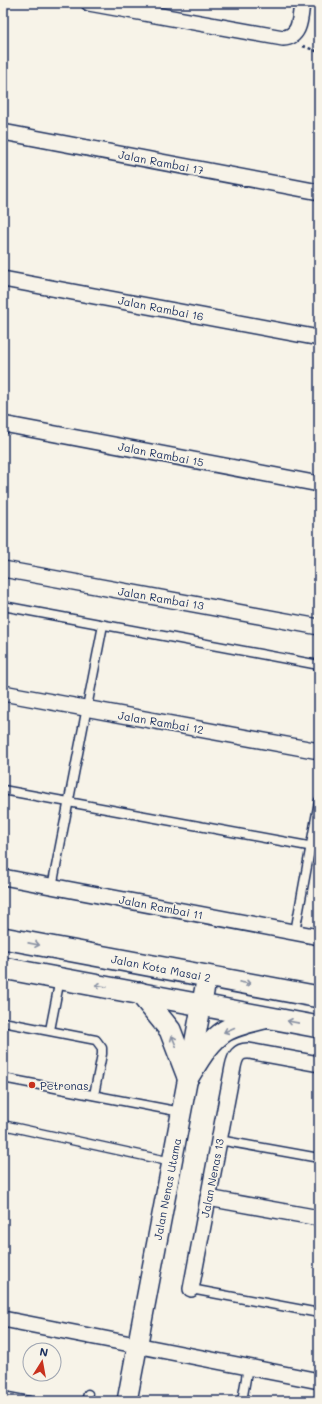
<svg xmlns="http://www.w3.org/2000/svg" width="322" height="1404" font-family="Mali,sans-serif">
<rect width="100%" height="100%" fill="#f7f3e8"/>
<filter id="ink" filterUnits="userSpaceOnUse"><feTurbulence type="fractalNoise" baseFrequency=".025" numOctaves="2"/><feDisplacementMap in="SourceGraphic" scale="8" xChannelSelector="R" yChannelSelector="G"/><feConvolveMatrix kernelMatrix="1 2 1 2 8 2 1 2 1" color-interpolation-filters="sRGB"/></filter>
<g filter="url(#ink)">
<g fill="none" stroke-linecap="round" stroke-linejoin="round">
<defs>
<g id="service">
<polyline points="3,606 319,665"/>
<polyline points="3,790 319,848"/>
<polyline points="52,887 103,625"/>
<polyline points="295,932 319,801"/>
<polyline points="3,1022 96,1040 102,1048 102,1054 94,1095"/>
<polyline points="50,1030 60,979"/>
<polyline points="3,1078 181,1112"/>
<polyline points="3,1125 172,1162"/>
<polyline points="219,1140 319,1158"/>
<polyline points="191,1289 319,1313"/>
<polyline points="3,1396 29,1401"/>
<polyline points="86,1401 88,1394"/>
<polyline points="242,1401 248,1367"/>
</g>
<g id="minor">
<path d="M89 3 283 38C301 37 300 17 302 3"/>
<polyline points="3,132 319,192"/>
<polyline points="3,279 319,338"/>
<polyline points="3,424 319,484"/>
<polyline points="3,569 319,627"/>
<polyline points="3,693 319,751"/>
<polyline points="3,877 319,937"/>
<polyline points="208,1198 319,1218"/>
<path d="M191 1289 233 1067C235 1057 238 1050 249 1051L319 1064"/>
<polyline points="3,1319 319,1381"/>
</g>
<polyline id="tertiary" points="127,1401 207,976"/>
<g id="secondary">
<polyline points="3,938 319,997"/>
<polyline points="3,968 319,1027"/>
<polyline points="140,993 170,1030 188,1077"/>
<path d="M188 1077C198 1061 208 1042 225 1031 235 1025 252 1021 264 1018"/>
</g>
</defs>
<use href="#service" stroke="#1b2f5e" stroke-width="11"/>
<use href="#minor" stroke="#1b2f5e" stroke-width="18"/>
<use href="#tertiary" stroke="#1b2f5e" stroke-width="22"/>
<use href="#secondary" stroke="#1b2f5e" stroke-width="24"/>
<polyline stroke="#1b2f5e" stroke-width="2.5" stroke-dasharray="3 3" stroke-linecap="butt" points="303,46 319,52"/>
<use href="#service" stroke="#f7f3e8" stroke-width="8"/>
<use href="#minor" stroke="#f7f3e8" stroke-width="15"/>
<use href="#tertiary" stroke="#f7f3e8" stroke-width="19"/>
<use href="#secondary" stroke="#f7f3e8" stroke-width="21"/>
</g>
<defs><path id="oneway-shaft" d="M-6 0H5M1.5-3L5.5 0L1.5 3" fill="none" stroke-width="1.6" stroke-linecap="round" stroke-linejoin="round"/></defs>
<g stroke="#8991a3">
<use href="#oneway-shaft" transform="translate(34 944) rotate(11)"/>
<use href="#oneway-shaft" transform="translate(245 983) rotate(11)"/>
<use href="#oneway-shaft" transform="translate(101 986) rotate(-170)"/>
<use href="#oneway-shaft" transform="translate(293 1022) rotate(-169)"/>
<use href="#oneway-shaft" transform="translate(229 1030) rotate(156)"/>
<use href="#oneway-shaft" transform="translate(174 1041) rotate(-112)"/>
</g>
</g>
<circle fill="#c8321e" stroke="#f7f3e8" stroke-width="1.5" cx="32" cy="1085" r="4"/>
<g text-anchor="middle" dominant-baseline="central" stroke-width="3" stroke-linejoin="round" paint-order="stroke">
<g font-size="11" fill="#1b2f5e" stroke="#f7f3e8">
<text transform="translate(161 162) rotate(11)">Jalan Rambai 17</text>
<text transform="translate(161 308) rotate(11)">Jalan Rambai 16</text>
<text transform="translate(161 454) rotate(11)">Jalan Rambai 15</text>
<text transform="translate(161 598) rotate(10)">Jalan Rambai 13</text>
<text transform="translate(161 722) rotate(10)">Jalan Rambai 12</text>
<text transform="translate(161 907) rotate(11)">Jalan Rambai 11</text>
<text transform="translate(161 968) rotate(11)">Jalan Kota Masai 2</text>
<text transform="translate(212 1178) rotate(-79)">Jalan Nenas 13</text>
<text transform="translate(167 1189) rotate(-79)">Jalan Nenas Utama</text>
</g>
<g font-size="11" fill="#1b2f5e" stroke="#f7f3e8" text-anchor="start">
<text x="40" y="1085">Petronas</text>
</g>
</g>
<rect width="322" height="1404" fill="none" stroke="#f7f3e8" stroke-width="16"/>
<rect x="8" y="8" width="306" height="1388" fill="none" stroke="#1b2f5e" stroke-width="1.5" filter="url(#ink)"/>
<g transform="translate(42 1362) rotate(11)"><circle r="19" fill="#f7f3e8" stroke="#9fa5b1"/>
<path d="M0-3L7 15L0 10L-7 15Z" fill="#c8321e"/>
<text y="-6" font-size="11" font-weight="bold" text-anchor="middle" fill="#1b2f5e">N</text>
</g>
</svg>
